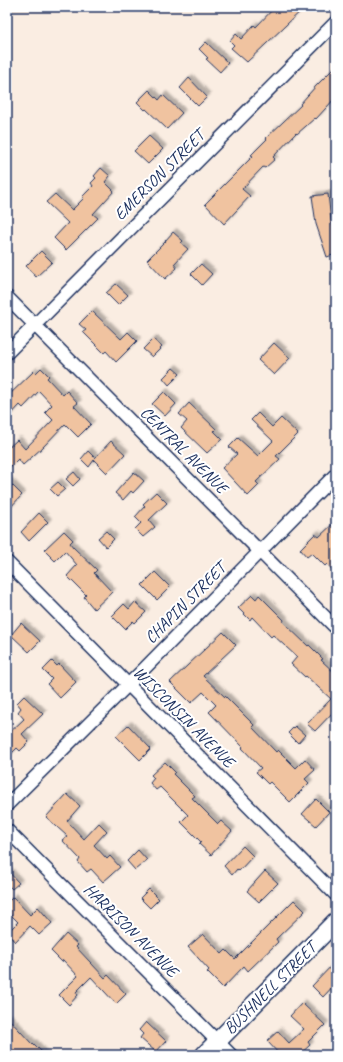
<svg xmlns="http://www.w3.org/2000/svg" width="343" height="1062" font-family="Caveat,sans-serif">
<defs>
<filter id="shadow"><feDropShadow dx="3.5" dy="-3.5" stdDeviation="1" flood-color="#0004"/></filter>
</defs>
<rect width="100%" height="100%" fill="#faede2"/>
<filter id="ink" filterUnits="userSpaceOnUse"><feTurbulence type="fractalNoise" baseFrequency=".025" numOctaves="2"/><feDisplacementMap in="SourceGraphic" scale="8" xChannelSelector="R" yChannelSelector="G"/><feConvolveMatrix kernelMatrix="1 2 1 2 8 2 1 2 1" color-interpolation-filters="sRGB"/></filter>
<g filter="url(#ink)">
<g fill="#f0c3a0" stroke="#1b2f5e" filter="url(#shadow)">
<polygon points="275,7 305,7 247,62 231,48 234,45 230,41 236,34 241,39 254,25 256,27"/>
<polygon points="206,42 228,63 220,72 206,59 208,58 199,49"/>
<polygon points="336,66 336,97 316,119 315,118 297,134 296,133 273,157 275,159 265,168 263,167 242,189 250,196 224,224 205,204 253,156 251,155 267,139 266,138 301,105 300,104 316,86"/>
<polygon points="189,78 207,97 198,106 180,88"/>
<polygon points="149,90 159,100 163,95 182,113 167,129 146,109 145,110 137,102"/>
<polygon points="149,136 163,149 148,164 134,151"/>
<polygon points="101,168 110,176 105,182 114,191 93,214 98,218 66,250 54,238 68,223 46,202 55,194 72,210 84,198 82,197 93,186 91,183 96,178 94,176"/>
<polygon points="328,194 331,221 336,234 336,254 327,257 316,224 312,196"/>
<polygon points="173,232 183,241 181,243 188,249 174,264 177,268 165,279 147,260 166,241 165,241"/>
<polygon points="41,251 52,262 36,277 26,266"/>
<polygon points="201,264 212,274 202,285 191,274"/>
<polygon points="116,284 128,295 118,305 106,293"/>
<polygon points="92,311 121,339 128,332 137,341 116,362 106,351 104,353 83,332 86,330 79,324"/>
<polygon points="153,339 162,347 152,357 143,349"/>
<polygon points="274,343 290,358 274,375 258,360"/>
<polygon points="41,368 49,376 47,378 63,395 67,391 78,403 74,406 91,424 78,437 65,424 43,447 23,465 18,459 7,470 7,449 17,440 25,449 53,420 45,412 52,405 39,391 23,408 20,405 7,419 7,397 34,371 36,373"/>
<polygon points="173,368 180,374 169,385 163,378"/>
<polygon points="164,392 176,404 165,416 152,404"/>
<polygon points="189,403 216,429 214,431 222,439 207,453 181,428 187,421 179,414"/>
<polygon points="258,413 272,427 281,418 298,434 276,456 280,459 256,482 259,485 248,496 222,468 237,454 229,447 238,438 258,456 273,441 251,420"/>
<polygon points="111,441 125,454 107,473 94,460 89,467 81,459 88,451 95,458"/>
<polygon points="74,472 80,479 73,486 66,479"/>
<polygon points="134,472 144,481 133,493 131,491 123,500 115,493"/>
<polygon points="7,480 22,495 7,511"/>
<polygon points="58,482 65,489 57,496 50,489"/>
<polygon points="156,492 167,503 149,520 155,527 143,537 135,529 141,523 135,517 145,506 143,504"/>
<polygon points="39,513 48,522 29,541 21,532"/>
<polygon points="336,521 336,574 327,564 325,566 312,553 307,557 300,549 315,534 319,537"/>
<polygon points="64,531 73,540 70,543 73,547 97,570 94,573 112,592 94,609 84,597 86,595 67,576 77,565 65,551 55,561 44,550"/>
<polygon points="106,531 114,539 106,547 98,538"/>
<polygon points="155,572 170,587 157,600 142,585"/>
<polygon points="252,595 256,599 259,595 284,620 283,622 308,646 309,645 323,659 321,660 336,674 336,709 315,731 307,724 331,699 306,676 305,677 291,664 297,657 273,635 271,637 252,617 250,620 238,608"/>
<polygon points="135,602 146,612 135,623 133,621 125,629 112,616 124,604 129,609"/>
<polygon points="21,623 40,641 29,652 11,635"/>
<polygon points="223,632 236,645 203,676 225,697 225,696 254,725 252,727 276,752 278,750 296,768 305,759 315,770 305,779 309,783 290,802 270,782 268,784 256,772 261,768 242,748 243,747 209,712 216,705 203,692 191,703 170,682"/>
<polygon points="52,661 57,666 59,664 76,682 60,698 47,684 52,679 43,670"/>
<polygon points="24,696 43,714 22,734 29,742 20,751 17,748 7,758 7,735 24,719 18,712 21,708 17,703"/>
<polygon points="128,725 151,749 140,760 116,736"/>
<polygon points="295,726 305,735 298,743 288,733"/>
<polygon points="165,762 175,772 173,774 195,796 192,798 218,824 221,821 232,831 211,855 199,844 201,842 181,822 188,815 160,787 156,790 150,783 154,778 151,775"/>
<polygon points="67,794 80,806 67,821 84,839 99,823 107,831 94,845 107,859 110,856 120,867 103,882 91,869 87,872 78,862 80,859 62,840 67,836 46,817"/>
<polygon points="316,799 329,812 316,826 302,814"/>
<polygon points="243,846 253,856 239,871 237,869 232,875 224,866"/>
<polygon points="138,850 147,860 135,870 127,861"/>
<polygon points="7,870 19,883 12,889 7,884"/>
<polygon points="265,871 278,883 259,902 247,891"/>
<polygon points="149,889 159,899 150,908 140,898"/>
<polygon points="13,897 30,915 38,907 52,923 39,935 30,926 15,942 7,933 18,922 7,911 7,903"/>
<polygon points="294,900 305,911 276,939 278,942 248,971 244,966 223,988 207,972 209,970 188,947 203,934 222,954 226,950 235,959"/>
<polygon points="66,934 78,945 76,947 105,978 108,975 126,994 116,1004 91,977 76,992 78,995 69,1005 59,995 78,976 63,960 62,962 51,951"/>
<polygon points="336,961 336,983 323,997 312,986"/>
<polygon points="302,1003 325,1025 308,1042 310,1045 299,1055 280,1055 267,1041 278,1031 289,1043 304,1029 290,1016"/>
<polygon points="7,1017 32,1044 33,1043 45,1055 13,1055 7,1049"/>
<polygon points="146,1022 166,1041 156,1052 140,1038 143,1034 139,1030"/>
</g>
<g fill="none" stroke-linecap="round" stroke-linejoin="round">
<defs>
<g id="street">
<polyline points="7,297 336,628"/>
<polyline points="7,353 336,22"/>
<polyline points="7,562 336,895"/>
<polyline points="7,805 143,670 336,474"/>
<polyline points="7,830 231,1055"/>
</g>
<polyline id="secondary" points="204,1055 336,921"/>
</defs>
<use href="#street" stroke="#1b2f5e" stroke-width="15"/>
<use href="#secondary" stroke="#1b2f5e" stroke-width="20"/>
<use href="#street" stroke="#fff" stroke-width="12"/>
<use href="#secondary" stroke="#fff" stroke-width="17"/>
</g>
</g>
<g text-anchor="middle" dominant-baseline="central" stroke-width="4" stroke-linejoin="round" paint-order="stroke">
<g font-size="17" fill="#1b2f5e" stroke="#fff">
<text transform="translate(159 175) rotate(-45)">EMERSON STREET</text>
<text transform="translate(184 450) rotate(45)">CENTRAL AVENUE</text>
<text transform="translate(185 603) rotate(-45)">CHAPIN STREET</text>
<text transform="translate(184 717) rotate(45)">WISCONSIN AVENUE</text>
<text transform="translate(131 930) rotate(45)">HARRISON AVENUE</text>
<text transform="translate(270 988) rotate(-45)">BUSHNELL STREET</text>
</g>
</g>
<rect width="343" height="1062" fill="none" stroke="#fff" stroke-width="24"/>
<rect x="12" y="12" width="319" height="1038" fill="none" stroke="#1b2f5e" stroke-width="1.5" filter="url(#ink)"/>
</svg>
